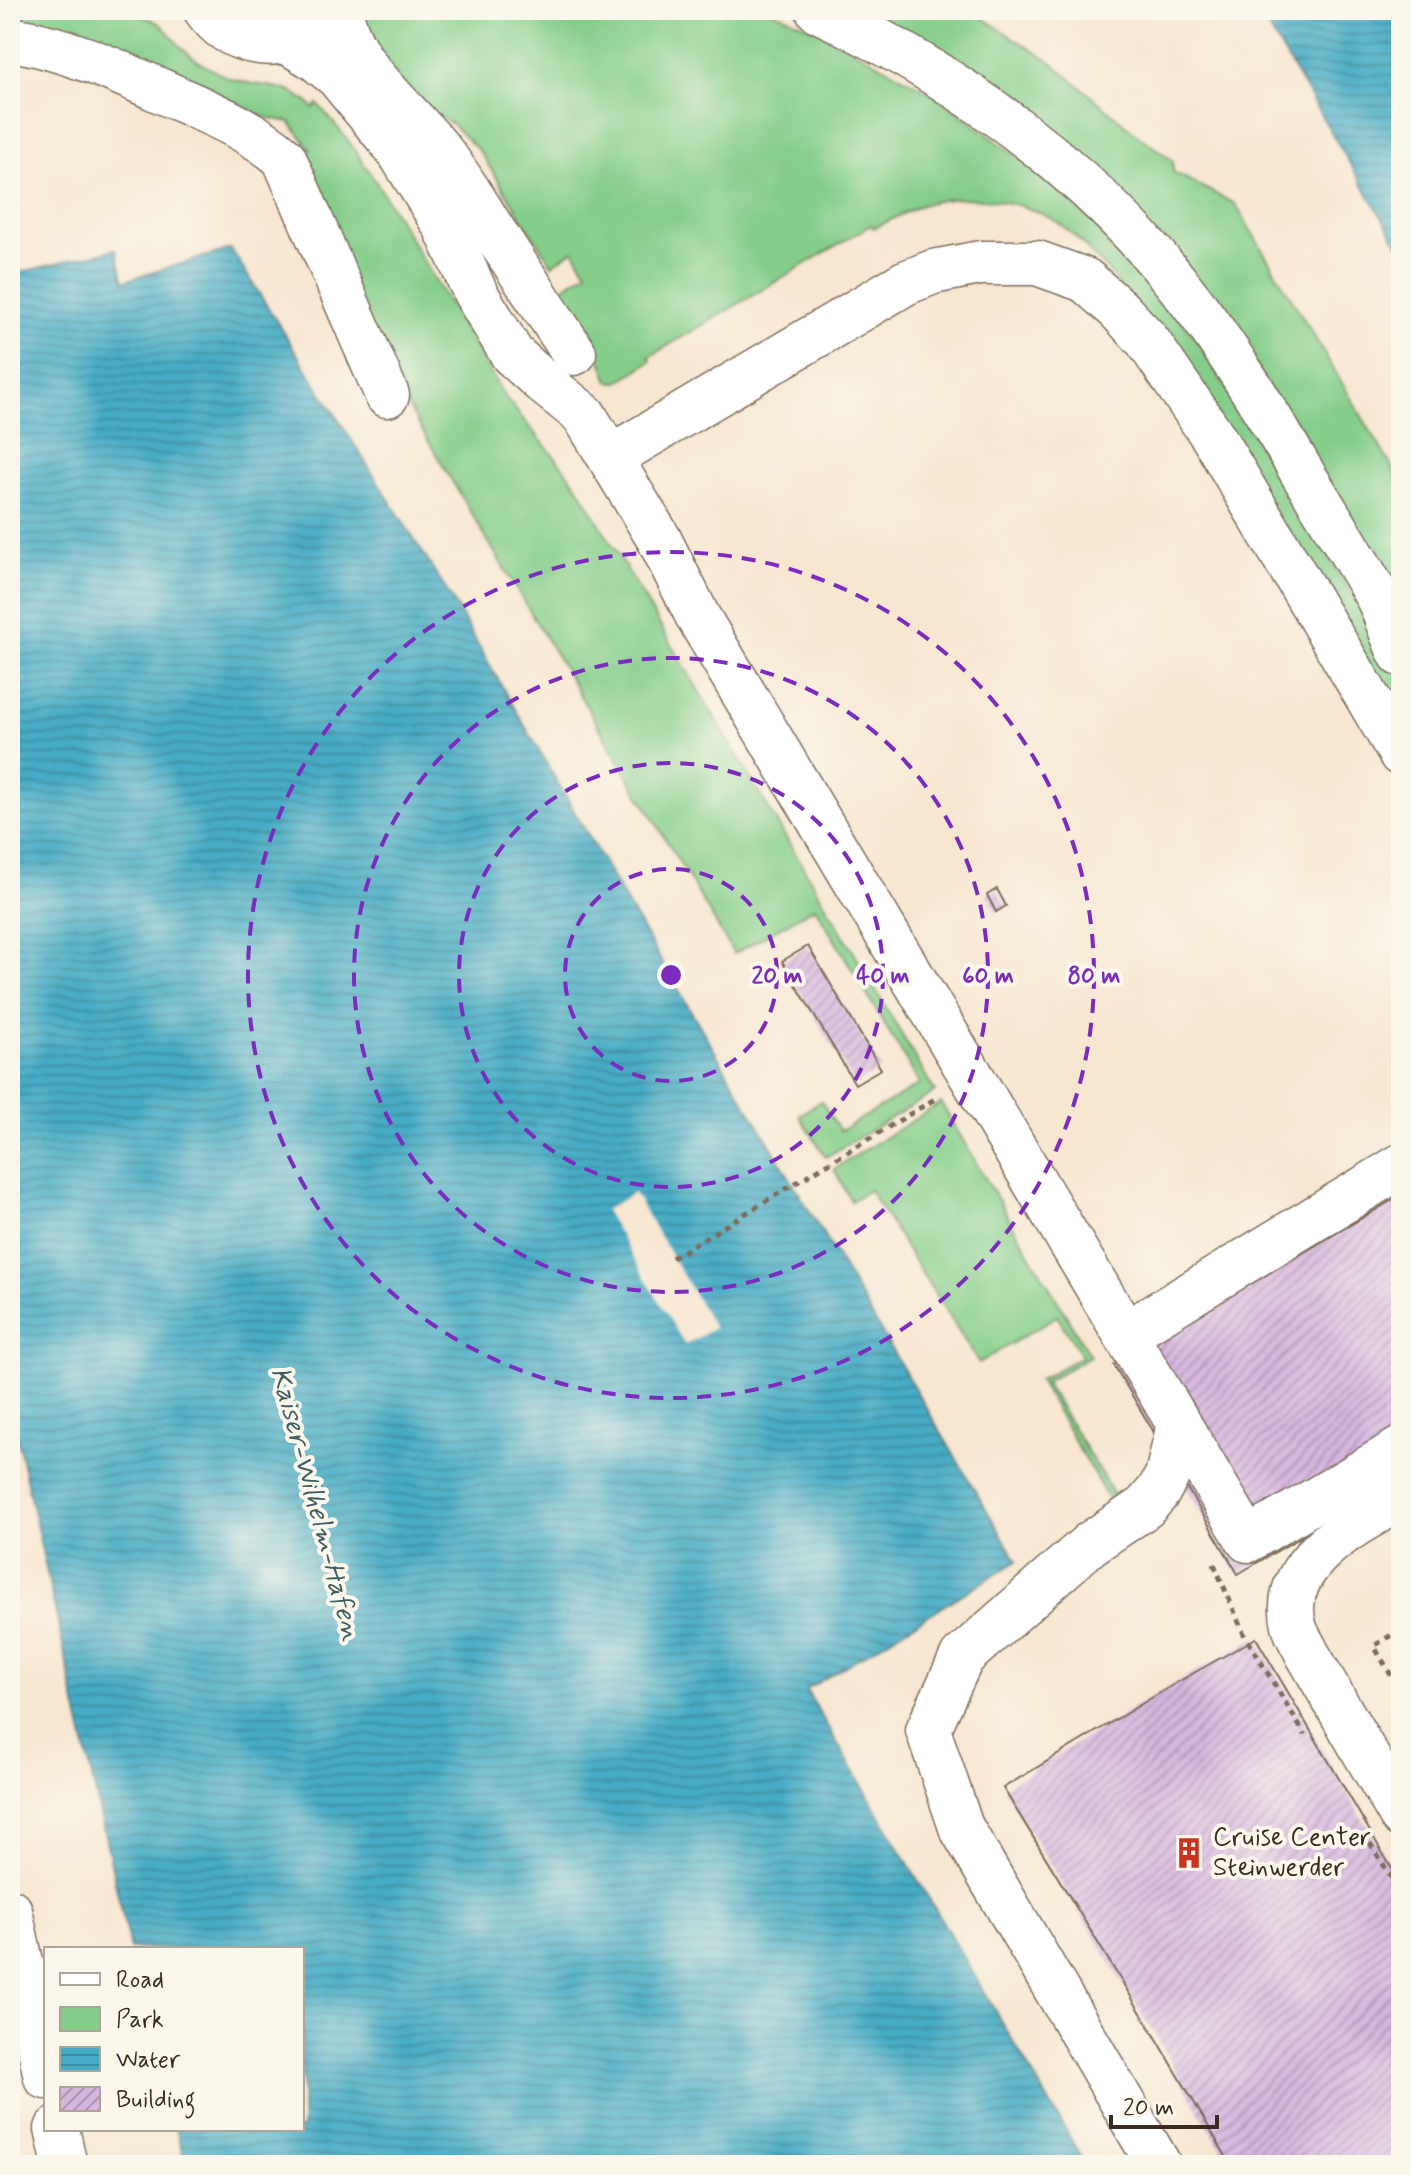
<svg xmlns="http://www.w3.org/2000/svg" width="1411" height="2175" font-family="Mynerve,sans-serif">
<defs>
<pattern id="water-rules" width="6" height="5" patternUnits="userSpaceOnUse" patternTransform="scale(2)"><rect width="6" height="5" fill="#46acc5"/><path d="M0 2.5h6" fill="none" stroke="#3c8c9f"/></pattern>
<pattern id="building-hatch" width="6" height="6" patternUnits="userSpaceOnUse" patternTransform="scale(2)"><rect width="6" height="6" fill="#d7b6df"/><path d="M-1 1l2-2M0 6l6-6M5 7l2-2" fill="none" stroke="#b094b4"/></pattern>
</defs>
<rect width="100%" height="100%" fill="#fbf7ec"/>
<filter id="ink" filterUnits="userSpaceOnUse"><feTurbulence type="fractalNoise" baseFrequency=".0125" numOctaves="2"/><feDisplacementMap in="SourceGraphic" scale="16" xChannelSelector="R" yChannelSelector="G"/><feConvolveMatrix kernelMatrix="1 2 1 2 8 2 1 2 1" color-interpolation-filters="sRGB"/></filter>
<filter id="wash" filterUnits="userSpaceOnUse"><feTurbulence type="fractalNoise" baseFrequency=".006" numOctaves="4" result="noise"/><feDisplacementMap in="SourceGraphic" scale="32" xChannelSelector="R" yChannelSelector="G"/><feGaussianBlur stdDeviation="1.8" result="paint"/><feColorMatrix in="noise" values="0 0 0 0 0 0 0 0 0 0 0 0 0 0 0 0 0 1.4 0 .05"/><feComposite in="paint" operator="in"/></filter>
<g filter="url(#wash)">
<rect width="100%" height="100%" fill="#f7e6d0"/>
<g fill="#85ce8a" stroke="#607c54" stroke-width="2">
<path d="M10 10C47 10 133 3 161 25 169 32 175 41 182 48 195 60 212 71 229 78 263 90 284 79 314 108L318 104 348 140 378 185 503 394C527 426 555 454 578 487L863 968 855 974 815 907 734 954 395 385 288 152 311 150 290 122 263 117 10 26Z"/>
<path d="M356 10H770L822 32 933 94 1036 170 1120 248 1196 339 1401 675V726L1111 274C1092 255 1074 232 1052 219 1016 199 957 191 919 206 904 213 889 221 874 228L871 225 649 357 651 361 618 382 609 381 596 348 562 288 587 272 573 250 552 265 480 152 453 125 409 97Z"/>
<polygon points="857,10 970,10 1051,62 1134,132 1173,161 1173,172 1235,204 1401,482 1401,592 1393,584 1236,336"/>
<polygon points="868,977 935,1092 826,1157 799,1115 821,1101 840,1131 920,1084 860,983"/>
<polygon points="941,1103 1090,1356 1045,1382 1122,1508 1051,1548 1112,1506 1039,1380 1082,1356 1057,1316 979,1363 869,1190 851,1201 834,1169"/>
</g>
<g fill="url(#water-rules)" stroke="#406b72" stroke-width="2">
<polygon points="1258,10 1401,10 1401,249"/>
<polygon points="116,249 124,281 231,249 450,596 634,915 1017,1561 806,1690 1086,2165 186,2165 176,2129 302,2129 302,1949 130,1949 10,1406 10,275"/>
</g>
<polygon fill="#f7e6d0" points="634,1193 714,1328 685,1345 605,1210"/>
<g id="blocks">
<g fill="url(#building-hatch)">
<polygon points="997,889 1006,906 996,912 987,895"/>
<polygon points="808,946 881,1069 855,1084 782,961"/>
<polygon points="1401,1195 1401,1478 1238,1574 1114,1365"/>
<polygon points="1256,1638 1401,1884 1401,2165 1231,2165 1157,2039 1003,1788 1176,1683"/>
</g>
</g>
</g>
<g filter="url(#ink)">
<use href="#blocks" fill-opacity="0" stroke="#7d6c5c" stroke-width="2"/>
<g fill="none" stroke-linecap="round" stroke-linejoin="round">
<defs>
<g id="minor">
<path d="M206 10C230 44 275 52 310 31"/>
<path d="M341 10C348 66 409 110 442 153 462 179 479 208 496 235 522 275 548 314 574 353"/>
<path d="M818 10C958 76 1088 169 1184 292 1229 349 1266 411 1303 474 1328 515 1354 556 1378 598 1387 616 1391 636 1401 654"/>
<path d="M10 39C67 47 125 75 177 98 214 115 254 131 284 158L387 395"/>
<polyline points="286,41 316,59 338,77 398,150 445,226 476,294 512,354 544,383 584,415 659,539 698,617 1248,1540 1401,1449"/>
<polyline points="611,457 905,283 933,272 980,263 1037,263 1085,280 1118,309 1147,340 1212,435 1401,754"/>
<polyline points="1127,1333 1401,1166"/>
<path d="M1401 1498C1357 1523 1278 1562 1294 1625 1296 1635 1303 1644 1307 1653L1401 1815"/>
<polyline points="10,1911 46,2077"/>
<polyline points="57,2129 65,2165"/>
<polyline points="1159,2165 961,1827 928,1730 962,1657 1090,1544 1145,1507 1158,1492 1167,1476 1179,1424"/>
</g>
</defs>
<use href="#minor" stroke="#7d6c5c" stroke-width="47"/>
<g stroke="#7d6c5c" stroke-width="5" stroke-dasharray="6 6" stroke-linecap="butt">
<polyline points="672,1258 938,1097"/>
<polyline points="1214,1564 1244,1634 1305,1735"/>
<polyline points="1401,1629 1374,1646 1401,1692"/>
<polyline points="1370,1843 1401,1893"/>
</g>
<use href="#minor" stroke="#fff" stroke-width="44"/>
</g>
</g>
<g fill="none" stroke="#7b2cbf" stroke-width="4" stroke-dasharray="14 10">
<circle cx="671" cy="975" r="106"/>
<circle cx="671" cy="975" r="212"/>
<circle cx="671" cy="975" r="317"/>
<circle cx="671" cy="975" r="423"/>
</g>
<defs>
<symbol id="building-bare" viewBox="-9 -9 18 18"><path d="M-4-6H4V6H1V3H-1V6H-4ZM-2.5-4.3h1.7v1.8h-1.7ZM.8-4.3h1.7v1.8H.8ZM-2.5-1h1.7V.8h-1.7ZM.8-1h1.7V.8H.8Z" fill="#c8321e" stroke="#fbf7ec" stroke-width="2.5" paint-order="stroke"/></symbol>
</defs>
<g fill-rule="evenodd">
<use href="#building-bare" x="1167" y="1831" width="44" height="44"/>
</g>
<g text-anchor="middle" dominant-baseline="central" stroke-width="8" stroke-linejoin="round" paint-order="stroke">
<g font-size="26" fill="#3b2a1e" stroke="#fbf7ec" text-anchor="start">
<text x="1213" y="1838">Cruise Center<tspan x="1213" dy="30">Steinwerder</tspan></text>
</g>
<g font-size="28" font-style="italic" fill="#3f5e61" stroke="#fbf7ec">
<text transform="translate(315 1504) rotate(75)">Kaiser-Wilhelm-Hafen</text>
</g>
</g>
<circle cx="671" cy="975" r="12" fill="#7b2cbf" stroke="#fbf7ec" stroke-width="4"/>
<g font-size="24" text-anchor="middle" font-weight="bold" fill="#7b2cbf" stroke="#fbf7ec" stroke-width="8" stroke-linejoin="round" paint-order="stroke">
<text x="777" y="983">20 m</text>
<text x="883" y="983">40 m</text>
<text x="988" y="983">60 m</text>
<text x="1094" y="983">80 m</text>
</g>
<rect width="1411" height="2175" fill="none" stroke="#fbf7ec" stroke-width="40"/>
<rect x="44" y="1947" width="260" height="184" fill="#fbf7ec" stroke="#aea59a" stroke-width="2"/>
<rect x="60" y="1973" width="40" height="12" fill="#ffffff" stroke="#aea59a" stroke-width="2"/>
<text x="116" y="1987" font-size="24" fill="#3b2a1e">Road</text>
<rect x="60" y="2007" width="40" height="24" fill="#85ce8a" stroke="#aea59a" stroke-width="2"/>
<text x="116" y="2027" font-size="24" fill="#3b2a1e">Park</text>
<rect x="60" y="2047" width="40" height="24" fill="url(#water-rules)" stroke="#aea59a" stroke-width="2"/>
<text x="116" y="2067" font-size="24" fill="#3b2a1e">Water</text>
<rect x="60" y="2087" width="40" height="24" fill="url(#building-hatch)" stroke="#aea59a" stroke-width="2"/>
<text x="116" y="2107" font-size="24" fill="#3b2a1e">Building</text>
<path d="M1111 2115v12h106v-12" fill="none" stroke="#3b2a1e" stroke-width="4"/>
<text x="1123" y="2115" font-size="24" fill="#3b2a1e" stroke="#fbf7ec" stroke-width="6" paint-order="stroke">20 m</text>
</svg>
